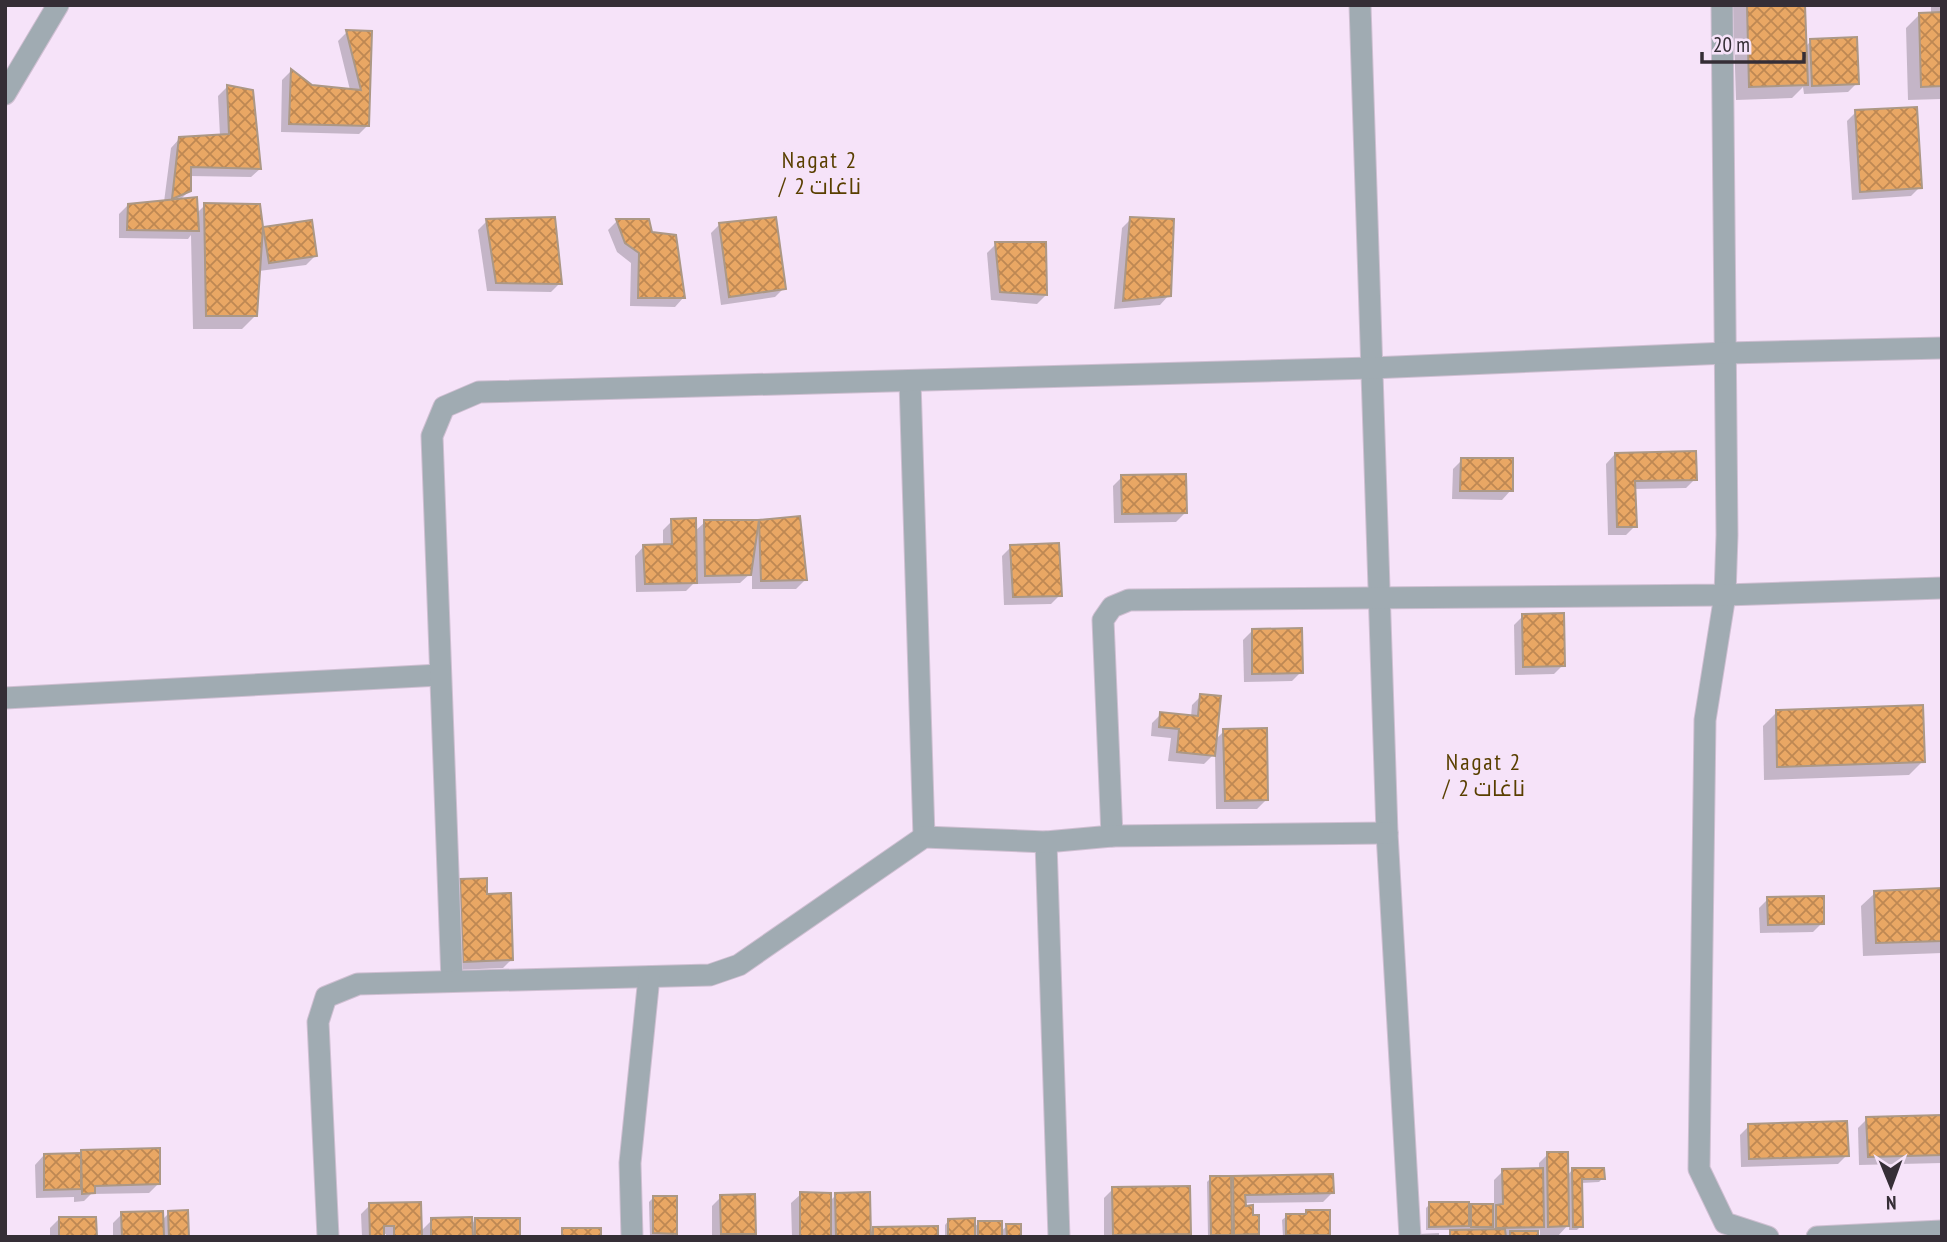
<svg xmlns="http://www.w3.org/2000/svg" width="1947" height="1242" font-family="'PT Sans Narrow',Cairo,sans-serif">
<defs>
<pattern id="building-cross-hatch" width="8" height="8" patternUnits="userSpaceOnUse" patternTransform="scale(1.75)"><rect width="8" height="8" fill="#e9a764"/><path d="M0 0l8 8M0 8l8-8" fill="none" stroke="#be8853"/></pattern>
</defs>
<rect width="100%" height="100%" fill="#f6e3f9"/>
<g fill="#0003">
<polygon points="1733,5 1803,5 1805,47 1811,41 1857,83 1848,92 1804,94 1803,87 1792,98 1736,100"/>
<polygon points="1931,5 1942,5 1942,99 1908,100 1906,28 1920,14 1931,14"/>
<polygon points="347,32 370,32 368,125 359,134 281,132 282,80 291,71 311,87 350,90 338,41"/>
<polygon points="227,87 260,169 251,177 189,176 189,191 180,200 196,214 205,205 262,229 310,222 315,256 306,265 259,271 256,315 242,329 193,329 191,235 188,239 119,238 119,214 128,205 164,202 171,148 180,138 220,136 218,96"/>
<polygon points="1856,112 1920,187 1911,196 1852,200 1847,121"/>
<polygon points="1131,219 1169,295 1160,305 1114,309 1122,228"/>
<polygon points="487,221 560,283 551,292 487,291 478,230"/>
<polygon points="617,221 650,234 683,298 675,307 630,306 631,263 617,252 608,230"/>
<polygon points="720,224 784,288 775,297 721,305 711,233"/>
<polygon points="996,244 1046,295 1037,304 991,300 987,253"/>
<polygon points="1615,454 1695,479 1686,488 1634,489 1635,526 1626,535 1608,535 1606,464"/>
<polygon points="1462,460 1511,490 1502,500 1452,499 1453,469"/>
<polygon points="1122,477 1185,513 1176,522 1114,523 1113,486"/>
<polygon points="798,517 805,580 796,589 752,589 752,572 740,583 696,584 696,581 686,591 636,592 635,556 644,546 663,546 663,530 672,521 694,532 705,522"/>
<polygon points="1011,547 1060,595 1051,604 1004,605 1002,556"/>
<polygon points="1523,616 1563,665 1554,674 1515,675 1514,625"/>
<polygon points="1252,631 1301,672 1292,681 1244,682 1243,640"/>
<polygon points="1201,696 1215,740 1224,731 1266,800 1257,809 1216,809 1215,753 1204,764 1168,761 1171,738 1151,736 1152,723 1161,714 1191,717 1192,705"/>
<polygon points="1777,712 1923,761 1909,775 1764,780 1763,726"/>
<polygon points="461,881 486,896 512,959 503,968 455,970 452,890"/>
<polygon points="1942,890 1942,953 1863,956 1861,906 1875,893"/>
<polygon points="1768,899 1822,923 1813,932 1760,933 1759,908"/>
<polygon points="1942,1117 1942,1163 1859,1165 1858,1128 1867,1119"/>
<polygon points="1749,1126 1847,1155 1838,1164 1741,1167 1740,1135"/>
<polygon points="158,1150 158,1184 149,1193 91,1194 84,1201 74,1202 74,1197 36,1198 35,1165 44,1155"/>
<polygon points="1548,1154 1567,1176 1572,1170 1603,1178 1599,1182 1581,1183 1581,1226 1577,1230 1569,1230 1569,1224 1557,1237 1540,1237 1540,1229 1536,1237 1447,1237 1453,1230 1426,1230 1426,1208 1430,1204 1467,1210 1471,1206 1494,1206 1494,1180 1503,1171 1539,1170 1539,1163"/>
<polygon points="1211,1178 1229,1182 1234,1178 1332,1193 1323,1202 1244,1203 1257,1233 1254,1237 1208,1237 1207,1182"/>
<polygon points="1113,1189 1189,1233 1185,1237 1104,1237 1104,1198"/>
<polygon points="801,1194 829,1202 836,1195 869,1234 874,1229 936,1237 792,1237 791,1203"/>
<polygon points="721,1197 754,1233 750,1237 712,1237 712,1206"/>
<polygon points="653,1198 675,1233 672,1237 650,1237 649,1202"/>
<polygon points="370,1205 420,1232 432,1220 471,1225 475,1220 518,1237 386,1237 386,1234 362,1237 361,1214"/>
<polygon points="1328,1212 1328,1234 1325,1237 1283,1237 1282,1220 1287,1216"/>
<polygon points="169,1213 187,1237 113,1237 113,1223 122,1214 162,1220"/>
<polygon points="59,1219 95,1237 50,1237 50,1228"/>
<polygon points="949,1220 973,1228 979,1223 1000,1232 1007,1226 1019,1237 945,1237 945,1225"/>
<polygon points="1439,1233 1439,1237 1416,1237 1419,1234"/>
</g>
<g fill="url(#building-cross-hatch)" stroke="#ac9885" stroke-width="2">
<polygon points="1747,5 1805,5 1808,85 1749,87"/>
<polygon points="1942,12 1942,86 1921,87 1919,13"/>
<polygon points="346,30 372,31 369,126 289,124 291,69 312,85 361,90"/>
<polygon points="1857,37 1859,84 1812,86 1810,39"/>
<polygon points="227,85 253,90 261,169 191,167 191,191 172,199 179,137 229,134"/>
<polygon points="1917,107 1922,188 1860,192 1855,110"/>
<polygon points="197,197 199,231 127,230 128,204"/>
<polygon points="204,203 260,204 263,227 257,316 206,316"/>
<polygon points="555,217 562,284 496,283 486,219"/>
<polygon points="776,217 786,289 729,297 719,223"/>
<polygon points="1130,217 1174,219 1171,296 1123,301"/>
<polygon points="616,219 649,219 652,232 676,235 685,298 638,298 639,253 625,243"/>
<polygon points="312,220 317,256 269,263 263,227"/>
<polygon points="995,242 1046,242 1047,295 1000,292"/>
<polygon points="1696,451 1697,480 1635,481 1637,527 1617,527 1615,453"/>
<polygon points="1461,458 1513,458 1513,491 1460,491"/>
<polygon points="1186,474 1187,513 1122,514 1121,475"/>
<polygon points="800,516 807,580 761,581 759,520"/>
<polygon points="696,518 697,583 645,584 643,545 672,544 671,519"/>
<polygon points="704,520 759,520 751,575 705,576"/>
<polygon points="1059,543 1062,596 1013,597 1010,545"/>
<polygon points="1564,613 1565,666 1523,667 1522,614"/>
<polygon points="1302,628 1303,673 1252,674 1252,629"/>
<polygon points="1200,694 1221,696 1215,756 1177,752 1179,729 1159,727 1160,712 1198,716"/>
<polygon points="1923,705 1925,762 1777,767 1776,710"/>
<polygon points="1267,728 1268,800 1225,801 1223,729"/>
<polygon points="487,878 487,894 511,893 513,960 463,962 460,879"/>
<polygon points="1942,888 1942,941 1876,943 1874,891"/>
<polygon points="1824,896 1824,924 1768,925 1767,897"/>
<polygon points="1942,1115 1942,1155 1868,1157 1866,1117"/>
<polygon points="1847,1121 1849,1156 1749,1159 1748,1124"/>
<polygon points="160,1148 160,1184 95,1186 95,1193 82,1194 81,1150"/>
<polygon points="1547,1152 1568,1152 1569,1226 1548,1227"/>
<polygon points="81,1153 81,1189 44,1190 44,1154"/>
<polygon points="1543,1168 1544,1227 1496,1228 1496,1205 1503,1204 1502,1169"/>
<polygon points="1572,1168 1604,1168 1605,1179 1582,1179 1583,1227 1573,1227"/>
<polygon points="1333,1174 1334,1193 1245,1195 1246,1206 1253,1205 1253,1215 1259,1215 1259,1234 1234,1235 1233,1176"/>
<polygon points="1210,1176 1231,1176 1232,1235 1211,1235"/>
<polygon points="1190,1186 1191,1234 1113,1235 1112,1187"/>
<polygon points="800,1192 831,1193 831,1237 800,1237"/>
<polygon points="870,1192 871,1237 836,1237 835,1193"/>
<polygon points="755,1194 756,1234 721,1234 720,1195"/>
<polygon points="653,1196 677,1196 677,1234 653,1233"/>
<polygon points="421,1202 422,1237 394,1237 394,1226 384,1226 384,1237 370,1237 369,1203"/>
<polygon points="1429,1202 1469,1202 1469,1226 1429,1227"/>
<rect x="1471" y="1204" width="22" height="23"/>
<polygon points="188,1210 189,1237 169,1237 168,1211"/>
<polygon points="1306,1210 1330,1210 1330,1235 1286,1235 1286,1214 1306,1214"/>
<polygon points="163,1211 164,1237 122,1237 121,1212"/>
<polygon points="59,1217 96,1217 97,1237 59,1237"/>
<polygon points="472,1217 473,1237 431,1237 431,1218"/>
<rect x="475" y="1218" width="45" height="19"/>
<polygon points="975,1218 975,1237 948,1237 948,1219"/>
<rect x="978" y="1221" width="24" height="16"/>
<polygon points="1006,1224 1021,1224 1021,1237 1007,1237"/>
<polygon points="938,1226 938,1237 873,1237 873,1227"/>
<rect x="562" y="1228" width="39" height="9"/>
<polygon points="1505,1229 1506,1237 1450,1237 1450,1230"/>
<rect x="1510" y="1231" width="28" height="6"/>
</g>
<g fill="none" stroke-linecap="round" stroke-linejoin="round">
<defs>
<g id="minor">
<polyline points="1360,5 1387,833 1410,1237"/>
<polyline points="1722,5 1727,535 1725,595 1705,720 1699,1169 1725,1223 1768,1237"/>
<polyline points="5,94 58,5"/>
<polyline points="910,381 924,837"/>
<polyline points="5,698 440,675"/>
<polyline points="1112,836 1103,620 1112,607 1129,600 1725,595 1942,588"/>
<polyline points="1046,842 1059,1237"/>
<polyline points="452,981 432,436 444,407 479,392 1371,368 1727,353 1942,348"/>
<polyline points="328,1237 318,1022 326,997 358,984 710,975 739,965 924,837 1046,842 1112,836 1387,833"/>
<polyline points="632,1237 630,1163 649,977"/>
<polyline points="1817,1237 1942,1231"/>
</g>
</defs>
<use href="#minor" stroke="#cfbfd2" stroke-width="23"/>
<use href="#minor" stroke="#a0abb2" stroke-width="21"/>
</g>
<g text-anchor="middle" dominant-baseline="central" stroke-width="6" stroke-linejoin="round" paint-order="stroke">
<g font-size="23" letter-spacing="2" fill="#593f00" stroke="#f6e3f9">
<text x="820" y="159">Nagat 2<tspan x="820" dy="26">/ ناغات 2</tspan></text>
<text x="1484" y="761">Nagat 2<tspan x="1484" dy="26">/ ناغات 2</tspan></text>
</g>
</g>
<rect width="1947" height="1242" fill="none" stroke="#352e36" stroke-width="14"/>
<g transform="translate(1891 1186) rotate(179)" stroke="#f6e3f9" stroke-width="5" paint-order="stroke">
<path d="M0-5L12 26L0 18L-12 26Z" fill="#352e36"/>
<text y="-10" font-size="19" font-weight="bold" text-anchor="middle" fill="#352e36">N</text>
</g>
<path d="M1702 52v10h102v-10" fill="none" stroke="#352e36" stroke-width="3.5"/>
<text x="1713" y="52" font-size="21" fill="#352e36" stroke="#f6e3f9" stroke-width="5" paint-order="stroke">20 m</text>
</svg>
